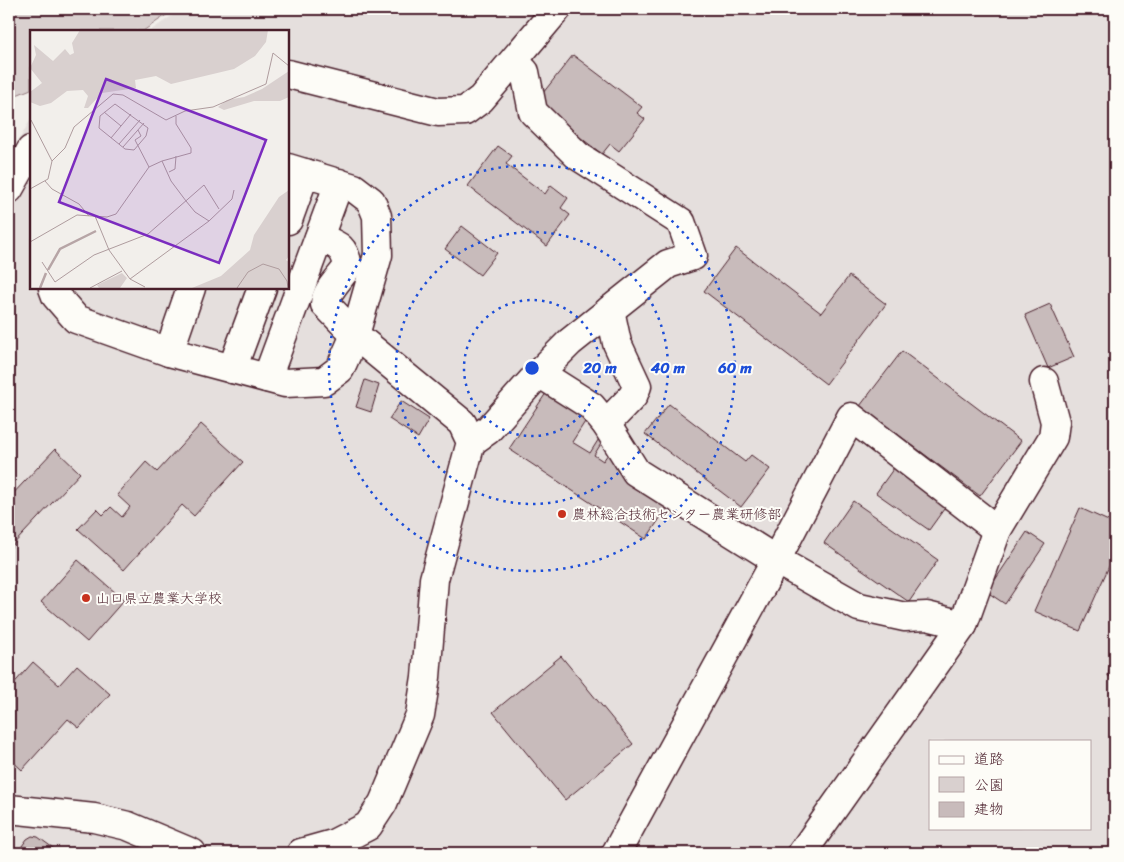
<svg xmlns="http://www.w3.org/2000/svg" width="1124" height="862" font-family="Sriracha,'Klee One',sans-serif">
<rect width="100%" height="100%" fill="#f2efeb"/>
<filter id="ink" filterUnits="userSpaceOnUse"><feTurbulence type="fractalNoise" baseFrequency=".02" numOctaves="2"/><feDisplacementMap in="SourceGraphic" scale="10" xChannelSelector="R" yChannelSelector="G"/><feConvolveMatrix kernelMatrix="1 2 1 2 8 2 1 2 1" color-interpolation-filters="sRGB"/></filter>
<g filter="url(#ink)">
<path fill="#e5dfdd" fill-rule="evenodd" d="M182 9H1115V853H9V157L31 119V288H288V31H150ZM930 741H1090V828H930Z"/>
<polygon fill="#d9d0cf" stroke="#92787d" points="9,9 175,9 143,31 31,31 31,89 14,96 9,103"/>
<g fill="#c8bbbb" stroke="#4a1f2b">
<polygon points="573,55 642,107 637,113 645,119 619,151 610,144 602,154 535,103"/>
<polygon points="498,146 512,156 506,164 545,194 551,185 568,198 561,208 570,215 547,246 468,186"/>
<polygon points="462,226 497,253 480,275 445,249"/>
<polygon points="736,248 821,313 849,276 886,304 826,384 704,291"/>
<polygon points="1050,304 1074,357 1048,368 1025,315"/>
<polygon points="902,351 1021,441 980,496 860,406"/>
<polygon points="365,380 379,385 371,412 356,407"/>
<polygon points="550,387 590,414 572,442 590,453 600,437 604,439 594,455 603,461 608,454 622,463 617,471 669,505 646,539 509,449"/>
<polygon points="401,401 429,419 418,438 389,419"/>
<polygon points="669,404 745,462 751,455 770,469 741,507 645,434"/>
<polygon points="201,424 243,462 194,516 182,505 124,570 78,529 97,509 103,515 111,507 122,517 130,507 117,495 146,462 157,472"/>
<polygon points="55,449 80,473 9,549 9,498"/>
<polygon points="896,465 949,502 929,530 876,493"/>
<polygon points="853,501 938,560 909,602 824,543"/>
<polygon points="1080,508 1115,524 1115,553 1080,631 1034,611"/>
<polygon points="1027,532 1045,544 1005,604 987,592"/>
<polygon points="78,560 124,600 87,642 41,602"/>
<polygon points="1115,629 1115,677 1108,676"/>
<polygon points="561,656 633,744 565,800 493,712"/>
<polygon points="33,662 59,685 77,665 110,694 79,728 68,719 22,770 9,758 9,689"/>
<polygon points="32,836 38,837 60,853 17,853 27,839"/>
</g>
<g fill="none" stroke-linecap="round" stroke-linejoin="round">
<defs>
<g id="minor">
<polyline points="514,61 525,72 533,112 578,156 681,222 693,256 668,264 570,342 539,373"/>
<polyline points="288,74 438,112 465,111 481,99 557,9"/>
<polyline points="9,189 31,150"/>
<polyline points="288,220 305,173"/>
<polyline points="53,288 56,296 76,319 169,352 285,383 324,381 340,369 355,335 378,255 377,216 371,201 354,188 288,168"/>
<polyline points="169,352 191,288"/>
<polyline points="232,369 262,288"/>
<polyline points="267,378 339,183"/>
<polyline points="606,424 633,396 637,386 617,343 610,310"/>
<polyline points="471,442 488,430 539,373 591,406 606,424 636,472 776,560 859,607 905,617 927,616 963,625"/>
<polyline points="9,809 94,818 128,826 192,853"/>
<path d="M301 853 333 844 368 826 383 803 420 715 426 677 434 579 471 442 462 423 355 335 325 304C326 290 340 279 348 266 344 245 337 245 319 238"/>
<polyline points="616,853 776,560 851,417 997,530"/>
<polyline points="802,853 963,625 997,530 1053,437 1055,422 1044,382"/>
</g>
</defs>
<use href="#minor" stroke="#4a1f2b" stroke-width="31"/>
<use href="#minor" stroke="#fdfcf7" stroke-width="28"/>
</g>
</g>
<g fill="none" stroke="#1d4ed8" stroke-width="2.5" stroke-dasharray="2.5 5">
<circle cx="532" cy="368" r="68"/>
<circle cx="532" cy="368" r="136"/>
<circle cx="532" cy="368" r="203"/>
</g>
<g fill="#c8321e" stroke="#fdfcf7" stroke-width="2">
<circle cx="562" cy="514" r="5"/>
<circle cx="86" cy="598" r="5"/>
</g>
<g text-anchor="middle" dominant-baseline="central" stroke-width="4" stroke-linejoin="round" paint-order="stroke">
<g font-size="14" fill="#4a1f2b" stroke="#fdfcf7" text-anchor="start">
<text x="572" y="514">農林総合技術センター農業研修部</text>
<text x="96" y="598">山口県立農業大学校</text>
</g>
</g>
<g transform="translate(30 30)">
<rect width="259" height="259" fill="#f2efeb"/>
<path d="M50 0H238L236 12 225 26 204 39 141 54 126 46 105 50 106 58 72 63 58 78H54L58 66 53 60 37 61 21 73 10 76 0 72V62L12 53 0 38 6 25 4 15 23 31 35 19 40 25 44 23 42 13ZM259 41V67L250 71H224L194 80 188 77 197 70 214 67 232 59ZM259 160V226L256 230 259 232V258H162L191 246 220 220 224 205 249 167ZM92 243 97 248 90 258H69L67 255Z" fill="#d9d0cf"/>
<path fill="none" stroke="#b7a5a6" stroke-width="2.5" d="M18 240 30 219 66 201M10 258 16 243"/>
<path fill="none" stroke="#af9c9e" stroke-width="1" d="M85 74 118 98 116 106 104 120 95 119 69 98 70 86ZM74 82 91 96M1 90 22 131M81 108 101 84M89 114 110 90M93 117 114 93M132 131 161 123V118L146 94V86M119 137 132 131 141 151 156 171 165 182 179 191M139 142 145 139 146 126M15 151 22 159 49 174 59 186M0 159 18 149 22 131 35 118 44 97 83 64 93 65 136 90 155 81 183 77 236 54 243 23 259 36M65 186 79 220 100 249 179 191 202 169 204 160M0 212 47 185 77 187 86 184 119 137 105 110 111 106 108 100M12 232 25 252 64 225 118 204 174 155 189 179M100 249 115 257M60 258 92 241M207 258 218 242 233 234 249 239 257 251 258 258"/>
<path fill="#7b2cbf" fill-opacity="0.15" stroke="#7b2cbf" stroke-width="2.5" d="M76 49 236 110 189 233 29 172Z"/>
<rect width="259" height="259" fill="none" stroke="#4a1f2b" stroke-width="2.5"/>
</g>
<circle cx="532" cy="368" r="8" fill="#1d4ed8" stroke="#fdfcf7" stroke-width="2.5"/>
<g font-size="15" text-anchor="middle" font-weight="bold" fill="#1d4ed8" stroke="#fdfcf7" stroke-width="4" stroke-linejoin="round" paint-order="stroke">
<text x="600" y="373">20 m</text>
<text x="668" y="373">40 m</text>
<text x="735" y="373">60 m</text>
</g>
<rect width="1124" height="862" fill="none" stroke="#fdfcf7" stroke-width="30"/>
<rect x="15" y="15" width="1094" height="832" fill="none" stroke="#4a1f2b" stroke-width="2" filter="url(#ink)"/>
<rect x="929" y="740" width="162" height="90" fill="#fdfcf7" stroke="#b5a4a5"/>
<rect x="939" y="756" width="25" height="8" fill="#fdfcf7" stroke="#b5a4a5"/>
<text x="974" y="764" font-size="15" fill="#4a1f2b">道路</text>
<rect x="939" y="777" width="25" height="15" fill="#d9d0cf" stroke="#b5a4a5"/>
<text x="974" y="790" font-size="15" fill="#4a1f2b">公園</text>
<rect x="939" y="802" width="25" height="15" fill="#c8bbbb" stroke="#b5a4a5"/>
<text x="974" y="814" font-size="15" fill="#4a1f2b">建物</text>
</svg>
